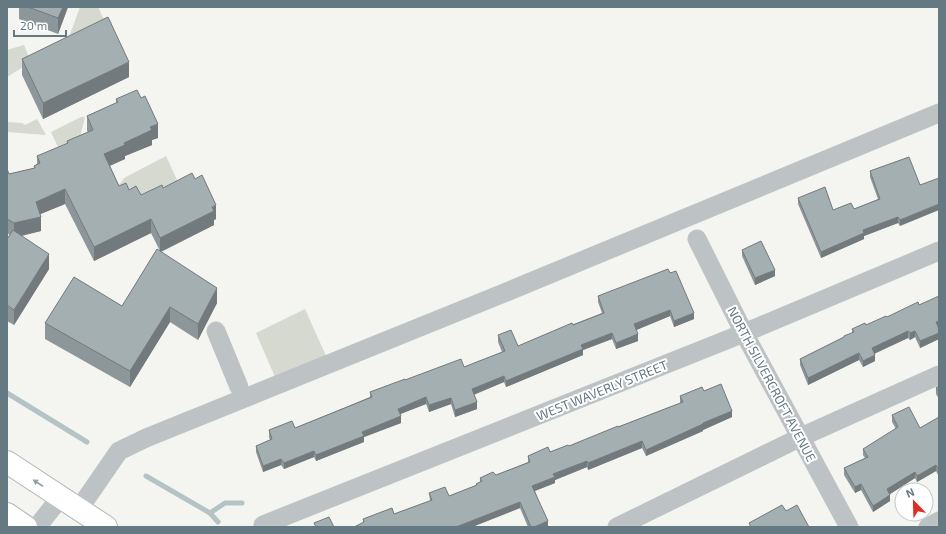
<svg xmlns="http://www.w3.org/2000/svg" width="946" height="534" font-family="'Exo 2',sans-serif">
<rect width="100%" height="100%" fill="#f4f4f0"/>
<g fill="#d5d9cf">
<polygon points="80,7 98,7 106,24 68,40"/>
<polygon points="24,45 31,62 7,77 7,50"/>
<polygon points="81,117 85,117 80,137 58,147 51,132"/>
<polygon points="37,119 46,135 7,132 7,122 22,123 25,125"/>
<polygon points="166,156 178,182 144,198 119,185 124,178"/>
<polygon points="305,309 326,356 275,377 256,333"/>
</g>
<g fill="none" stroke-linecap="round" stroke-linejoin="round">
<g stroke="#b4c3c5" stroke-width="5">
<polyline points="7,393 87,442"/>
<polyline points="146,476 210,513 218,522"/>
<polyline points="210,513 225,503 242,503"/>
</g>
<defs>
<g id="major">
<polyline points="7,462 106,527"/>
<polyline points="7,514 26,527"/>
</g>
</defs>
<use href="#major" stroke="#b0b6b8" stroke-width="24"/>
<g stroke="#bdc2c4" stroke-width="19">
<polyline points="697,239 744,333 849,527"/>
<polyline points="216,331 239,387"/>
<polyline points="79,509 119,451 146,438 504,293 939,113"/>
<polyline points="263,525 744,333 939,251"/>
<polyline points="37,527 60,498"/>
<polyline points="617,527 801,437 939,375"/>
<polyline points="928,527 939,521"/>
</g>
<use href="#major" stroke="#fff" stroke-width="22"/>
</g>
<g fill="#8d9699">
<polygon points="19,7 68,7 58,34 19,19"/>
<polygon points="22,59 129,77 43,119 22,75"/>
<polygon points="116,99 158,138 152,140 152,145 125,156 125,159 110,166 119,186 141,195 163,188 216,219 214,220 214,225 161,252 217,303 198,340 170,322 130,387 45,339 45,323 122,306 160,251 151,233 94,261 65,204 40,214 41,231 22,236 49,269 14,325 7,321 7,239 10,235 7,233 7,169 9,174 34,168 34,166 37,164 37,156 67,144 67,141 88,132 87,131 87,116 116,103"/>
<polygon points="909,157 900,226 898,223 864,236 864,239 821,258 798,204 798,198 833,210 854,209 878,199 870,177 870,171"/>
<polygon points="742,250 775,276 755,285 742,256"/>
<polygon points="670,273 694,319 674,327 670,316 636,330 638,341 616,349 612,339 583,350 583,355 506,387 504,382 474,395 477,409 455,417 451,404 429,412 426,404 400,414 401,423 364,437 364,442 316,461 314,457 284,469 281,465 263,472 256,452 256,446 270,440 269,437 269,430 295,428 370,397 370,392 405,380 464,367 502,352 498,342 498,335 518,346 602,313 598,302 598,296"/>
<polygon points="919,305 938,328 939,329 939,339 920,348 915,337 910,340 908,338 874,353 875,361 863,367 859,360 808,385 800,365 800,359 852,333 852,329 866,325"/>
<polygon points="939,386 939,399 936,394 936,388"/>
<polygon points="704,391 732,417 703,430 703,431 646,456 642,448 588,470 587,467 555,480 555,483 535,491 548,527 528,527 520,508 472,527 354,527 363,523 363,519 394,514 430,501 429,493 449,496 476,486 476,484 480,482 480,478 496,475 528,462 528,456 550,452 569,446 618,427 680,403 680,396"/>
<polygon points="892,415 920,428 939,417 939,477 936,471 917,482 915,478 890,494 890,501 873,512 861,490 855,493 844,475 844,468 865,458 863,455 863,449 896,429 892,422"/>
</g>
<g fill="#737a7d">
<polygon points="63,7 68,7 58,34 58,18"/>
<polygon points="129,62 129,77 43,119 43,103"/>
<polygon points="158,124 158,138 152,140 152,145 125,156 125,159 104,168 104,154 150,127"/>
<polygon points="65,189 65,204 36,216 36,202"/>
<polygon points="939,204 939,210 900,226 900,220"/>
<polygon points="216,205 216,219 214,220 214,225 160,252 160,238"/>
<polygon points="41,217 41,231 14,237 14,223"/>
<polygon points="898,217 898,223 864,236 864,239 821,258 821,252 863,230"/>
<polygon points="151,219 151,233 94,261 94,247"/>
<polygon points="49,254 49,269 14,325 14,310"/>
<polygon points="775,270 775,276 755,285 755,278"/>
<polygon points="217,288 217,303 198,340 198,324"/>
<polygon points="170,307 170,322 130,387 130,371"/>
<polygon points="670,310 670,316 634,331 634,324"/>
<polygon points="694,313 694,319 674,327 674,321"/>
<polygon points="939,321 939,327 936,329 936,322"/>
<polygon points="908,331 908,338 872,355 872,348"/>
<polygon points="915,331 915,337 910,340 910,333"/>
<polygon points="612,333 612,339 583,350 583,355 506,387 506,381 581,345"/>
<polygon points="939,333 939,339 920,348 920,341"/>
<polygon points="638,334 638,341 616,349 616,343"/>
<polygon points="859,353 859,360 808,385 808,378"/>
<polygon points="875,355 875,361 863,367 863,361"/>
<polygon points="504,376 504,382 472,395 472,389"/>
<polygon points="426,397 426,404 398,415 398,409"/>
<polygon points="451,398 451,404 429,412 429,405"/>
<polygon points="477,402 477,409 455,417 455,410"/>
<polygon points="732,411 732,417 703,430 703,431 646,456 646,450 703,423"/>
<polygon points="401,416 401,423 364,437 364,442 316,461 316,455 362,432"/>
<polygon points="642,441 642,448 588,470 588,463"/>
<polygon points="314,451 314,457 284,469 284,463"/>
<polygon points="281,459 281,465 263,472 263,466"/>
<polygon points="587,461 587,467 555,480 555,483 532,492 532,486 553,474"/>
<polygon points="936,465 936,471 917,482 917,476"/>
<polygon points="915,472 915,478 887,496 887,489"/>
<polygon points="861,484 861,490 855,493 855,487"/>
<polygon points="890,495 890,501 873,512 873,506"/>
<polygon points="520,502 520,508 472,527 456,527"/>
<polygon points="548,521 548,527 534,527"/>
</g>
<g fill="#a4afb2" stroke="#737a7d">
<polygon points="28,7 63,7 58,18"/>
<polygon points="108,17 129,62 43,103 22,59"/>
<polygon points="137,90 141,98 145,96 158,124 150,127 152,130 124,143 125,145 104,154 119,186 126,183 129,190 136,186 141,195 162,185 163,188 192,173 195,179 202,175 216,205 212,207 214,211 160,238 151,219 94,247 65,189 36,202 41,217 14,223 7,219 7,169 9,174 35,168 34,166 40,163 37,156 68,143 67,141 93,130 87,116 118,102 116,99"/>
<polygon points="909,157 920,185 939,178 939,204 900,220 898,217 863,230 864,233 821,252 798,198 825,187 833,210 851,203 854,209 880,199 870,171"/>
<polygon points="13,230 49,254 14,310 7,305 7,239"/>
<polygon points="761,241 775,270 755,278 742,250"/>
<polygon points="157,249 217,288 198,324 170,307 130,371 45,323 74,277 122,306"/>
<polygon points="668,269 670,273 676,271 694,313 674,321 670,310 634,324 638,334 616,343 612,333 581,345 583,349 506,381 504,376 472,389 477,402 455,410 451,398 429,405 426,397 398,409 401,416 362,432 364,436 316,455 314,451 284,463 281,459 263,466 256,446 272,439 269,430 292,421 295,428 372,397 370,392 405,379 405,380 461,359 464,367 505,351 498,335 511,330 518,346 572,323 573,325 604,313 598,296"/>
<polygon points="939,296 939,321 936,322 939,329 939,333 920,341 915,331 910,333 908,331 872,348 875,355 863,361 859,353 808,378 800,359 844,337 844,336 854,332 852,329 865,323 866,325 886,316 887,317 918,302 919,305"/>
<polygon points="721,384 732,411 703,423 703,424 646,450 642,441 588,463 587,461 553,474 555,477 532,486 548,521 534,527 531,527 520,502 456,527 354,527 364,522 363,519 392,508 394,514 432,500 429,493 445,487 449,496 477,485 476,484 482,481 480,478 493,472 496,475 530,462 528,456 548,447 550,452 568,445 569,446 618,426 618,427 683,402 680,396 702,387 704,391"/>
<polygon points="939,386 939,392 936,388"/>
<polygon points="909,407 920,428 939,417 939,470 936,465 917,476 915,472 887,489 890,495 873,506 861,484 855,487 844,468 868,457 863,449 898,427 892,415"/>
<polygon points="782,505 786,511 797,505 809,527 751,527 749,523"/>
<polygon points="329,517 334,527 316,527 314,523"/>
</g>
<defs><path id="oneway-solid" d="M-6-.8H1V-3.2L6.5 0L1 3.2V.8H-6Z"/></defs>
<use fill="#92a1a7" href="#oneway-solid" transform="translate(38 483) rotate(-147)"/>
<g text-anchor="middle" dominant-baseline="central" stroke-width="4" stroke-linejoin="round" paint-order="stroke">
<g font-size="13" fill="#647981" stroke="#fff">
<text transform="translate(772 384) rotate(62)">NORTH SILVERCROFT AVENUE</text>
<text transform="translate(602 390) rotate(-22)">WEST WAVERLY STREET</text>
</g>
</g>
<rect width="946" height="534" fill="none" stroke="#647981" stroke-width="16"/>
<g transform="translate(914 502) rotate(337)"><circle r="19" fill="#ffffff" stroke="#c1c9cd"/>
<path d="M0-3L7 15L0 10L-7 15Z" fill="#df2d25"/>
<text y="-6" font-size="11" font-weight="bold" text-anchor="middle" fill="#647981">N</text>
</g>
<path d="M14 30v6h52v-6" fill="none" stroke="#647981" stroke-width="2"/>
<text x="20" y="30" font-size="12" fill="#647981" stroke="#ffffff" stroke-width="3" paint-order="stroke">20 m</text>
</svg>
